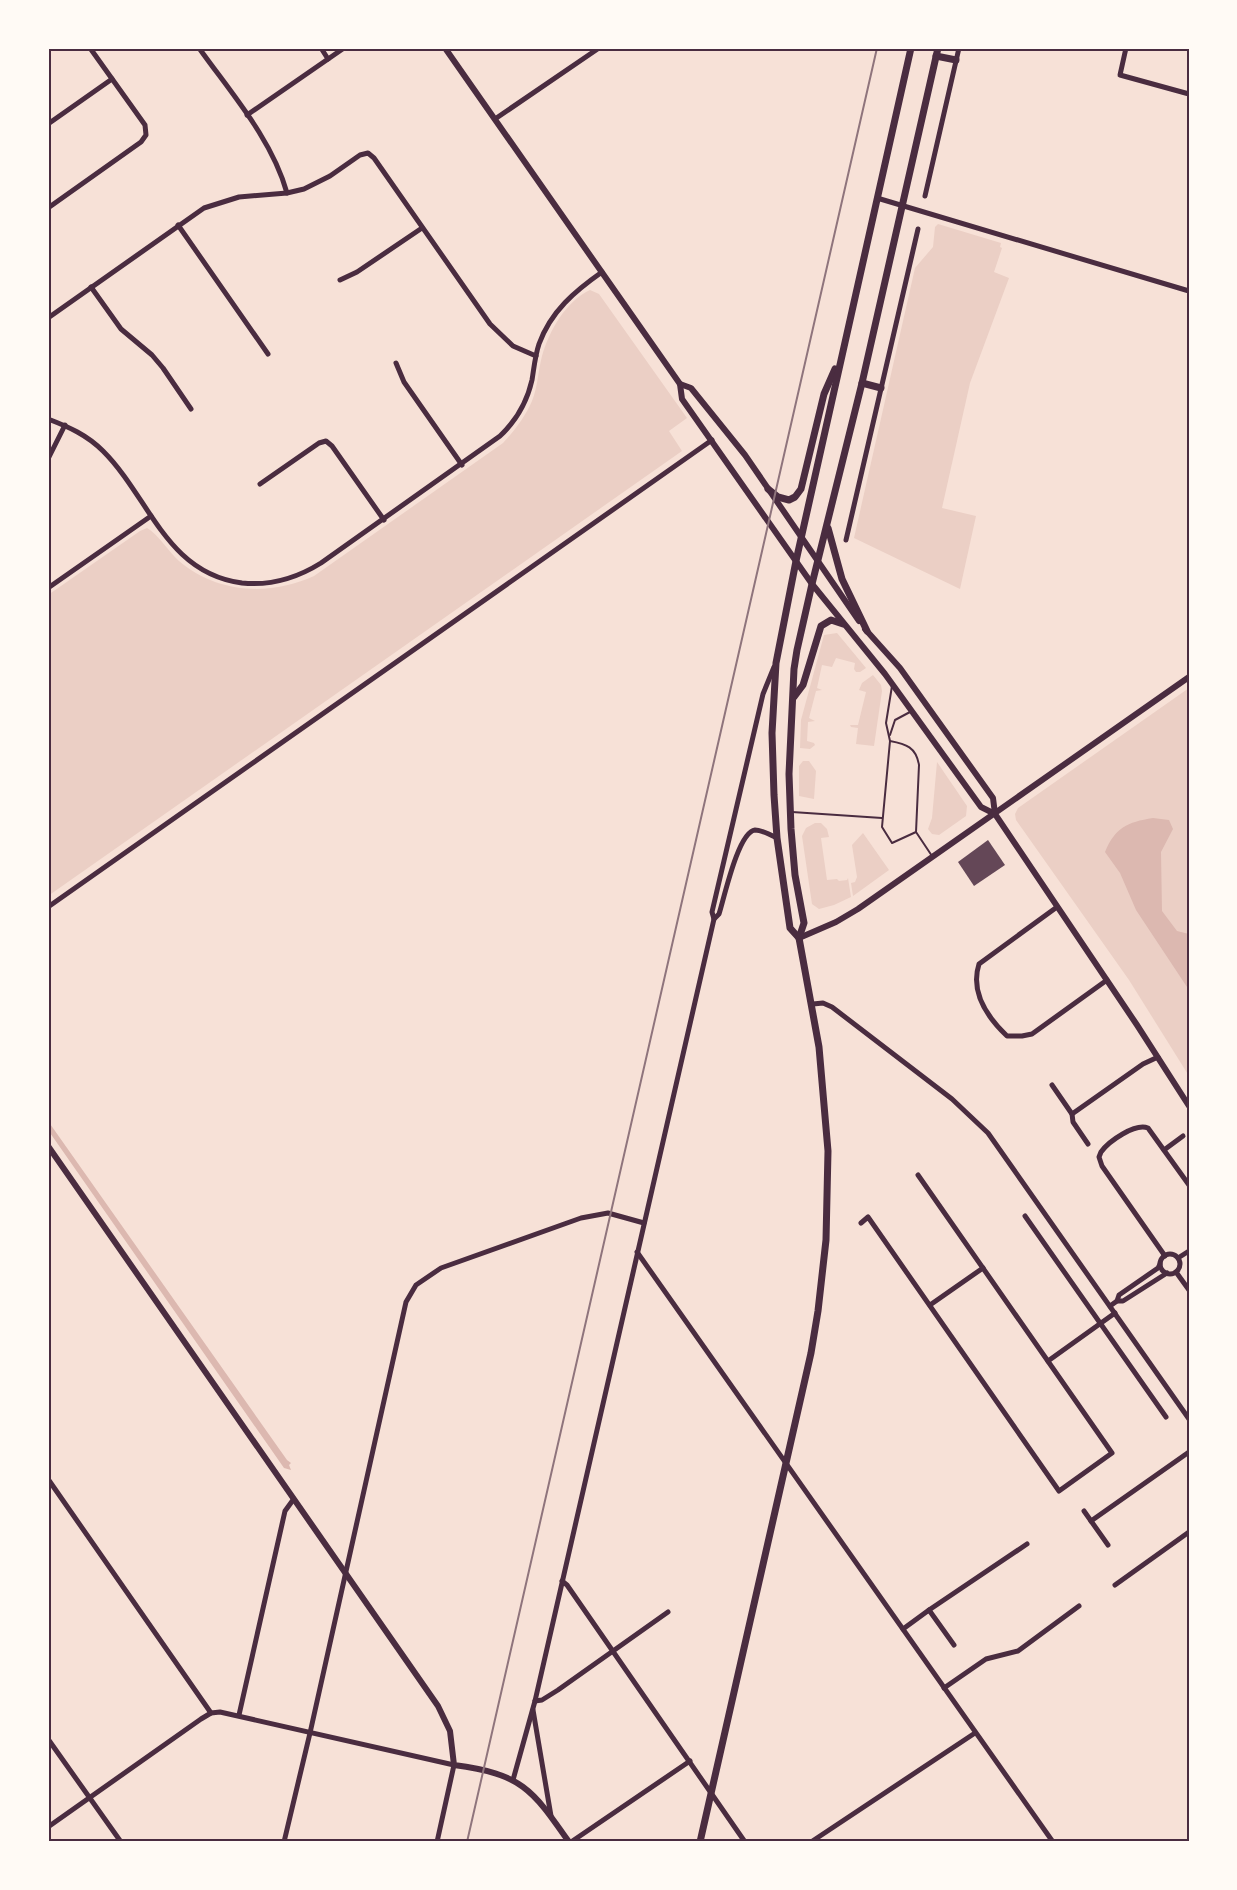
<svg xmlns="http://www.w3.org/2000/svg" width="1237" height="1890" font-family="'Public Sans',sans-serif">
<rect width="100%" height="100%" fill="#f7e1d7"/>
<g fill="#ebcfc5">
<polygon points="938,224 1001,243 1000,247 1002,248 994,272 1009,278 970,383 942,508 976,516 960,589 854,538 915,268 933,247 935,227"/>
<path d="M590 290 599 294 687 418 669 431 682 451 48 896V595L140 531 147 528C158 534 169 552 179 561 218 594 270 596 314 576L503 443C515 430 525 417 532 401 538 386 538 371 542 356 549 331 566 301 590 290Z"/>
<polygon points="837,633 866,668 860,672 856,672 854,669 855,663 836,658 832,667 822,665 817,688 822,690 816,691 809,718 815,721 808,722 807,741 814,743 815,745 810,749 800,748 801,720 824,635"/>
<polygon points="873,675 881,685 882,691 874,746 856,744 858,728 851,727 850,725 858,725 866,692 859,690 862,683"/>
<polygon points="1189,688 1189,1076 1129,980 1016,820 1015,814 1018,808"/>
<polygon points="803,761 809,761 816,771 814,799 799,796 799,766"/>
<polygon points="937,762 967,806 966,816 939,835 932,834 928,829 932,818"/>
<polygon points="815,823 821,823 827,829 829,837 821,838 827,880 837,879 839,881 847,880 848,878 851,897 834,905 819,909 812,904 802,836 806,828"/>
<polygon points="863,833 889,870 853,896 851,883 855,882 857,877 852,845"/>
</g>
<g fill="#dcb8b0">
<path d="M1153 818 1169 820 1173 829 1161 852 1162 911 1177 931 1189 934V990L1136 910 1120 873 1105 852C1115 828 1127 822 1153 818Z"/>
<polygon points="48,1121 287,1460 291,1463 289,1465 291,1470 284,1468 48,1130"/>
</g>
<polygon fill="#644757" points="988,840 1005,865 974,886 958,862"/>
<g fill="none" stroke-linecap="round" stroke-linejoin="round">
<g stroke="#4a2c40" stroke-width="2">
<polyline points="892,686 886,723 890,741 882,827 892,843 916,832"/>
<polyline points="890,735 895,720 910,712"/>
<path d="M890 741C906 744 916 747 919 765L916 832 932 856"/>
<polyline points="792,812 882,818"/>
</g>
<g stroke="#4a2c40" stroke-width="5">
<path d="M199 48C231 93 272 139 287 193"/>
<polyline points="321,48 328,59"/>
<polyline points="1126,48 1120,75 1189,94"/>
<polyline points="247,115 344,48"/>
<polyline points="495,119 599,48"/>
<polyline points="48,124 112,79"/>
<polyline points="925,196 959,48"/>
<polyline points="877,198 1189,291"/>
<polyline points="48,208 141,142 146,135 145,125 90,48"/>
<polyline points="178,225 268,354"/>
<polyline points="340,280 357,272 422,228"/>
<polyline points="91,287 121,329 152,355 163,368 191,409"/>
<polyline points="48,318 204,208 239,197 287,193 304,189 330,176 360,155 368,153 374,158 490,324 513,346 536,356"/>
<polyline points="396,363 404,382 462,465"/>
<path d="M48 419C69 427 87 435 103 451 150 498 166 573 242 583 271 586 297 578 321 563L500 436C516 421 527 402 532 380 534 368 535 356 539 344 551 311 575 291 602 272"/>
<polyline points="48,459 65,425"/>
<polyline points="260,484 319,443 326,441 332,446 384,520"/>
<polyline points="846,540 918,229"/>
<polyline points="48,588 151,516"/>
<polyline points="48,907 712,440"/>
<path d="M1057 907 979 964C970 992 987 1017 1007 1036H1022L1032 1034 1107 980"/>
<path d="M714 919 719 914C724 899 738 832 755 830 761 830 771 835 777 838"/>
<polyline points="813,1004 823,1003 832,1007 952,1099 988,1133 1189,1419"/>
<polyline points="1052,1085 1072,1114 1073,1122 1088,1144"/>
<polyline points="1072,1114 1143,1064 1158,1057"/>
<polyline points="1164,1150 1183,1136"/>
<polyline points="1025,1216 1166,1417"/>
<polyline points="861,1223 868,1217 1059,1491 1112,1453 918,1175"/>
<polyline points="637,1252 1053,1842"/>
<circle cx="1170" cy="1264" r="10"/>
<path d="M1165 1256 1102 1166 1099 1157 1101 1152C1109 1141 1135 1123 1148 1128L1189 1185"/>
<polyline points="1178,1258 1189,1251"/>
<polyline points="1176,1272 1189,1290"/>
<polyline points="1117,1301 1119,1295 1158,1268 1160,1264"/>
<polyline points="930,1305 983,1268"/>
<polyline points="1110,1306 1117,1301 1123,1301 1167,1273"/>
<polyline points="1048,1361 1115,1313"/>
<polyline points="48,1479 211,1713"/>
<polyline points="1084,1511 1108,1545"/>
<polyline points="1091,1521 1189,1452"/>
<polyline points="562,1581 567,1585 745,1842"/>
<polyline points="1115,1585 1189,1532"/>
<polyline points="929,1610 1027,1544"/>
<polyline points="903,1629 929,1610 954,1645"/>
<polyline points="944,1688 986,1659 1018,1651 1079,1606"/>
<polyline points="535,1701 542,1700 558,1690 668,1612"/>
<polyline points="533,1710 551,1816"/>
<polyline points="239,1715 285,1511 293,1500"/>
<polyline points="48,1739 121,1842"/>
<polyline points="513,1780 535,1701 714,919 712,912 763,694 774,667"/>
<polyline points="48,1827 201,1719 211,1713 220,1712 454,1765 437,1842"/>
<polyline points="284,1842 310,1733 406,1302 416,1285 441,1268 581,1218 608,1213 644,1223"/>
<polyline points="571,1842 690,1761"/>
<polyline points="811,1842 975,1733"/>
</g>
<g stroke="#4a2c40" stroke-width="6">
<polyline points="445,48 680,384 682,399 812,584 885,674 981,807 995,814"/>
<polyline points="680,384 691,388 745,455 859,621"/>
<polyline points="865,629 900,668 993,798 995,814 1137,1025 1189,1106"/>
<polyline points="799,938 836,922 858,909 1189,677"/>
<path d="M48 1146 438 1706 450 1731 454 1765C522 1774 532 1789 569 1842"/>
</g>
<g stroke="#4a2c40" stroke-width="7">
<polyline points="936,56 956,60"/>
<polyline points="862,383 881,388"/>
<polyline points="768,489 778,497 789,500 795,497 801,489 824,394 835,369"/>
<polyline points="828,528 842,579 867,631"/>
<polyline points="794,697 803,685 821,626 831,620 843,624"/>
<polyline points="799,938 790,928 777,838 774,795 772,733 776,663 796,561 911,48"/>
<polyline points="700,1842 811,1353 818,1311 826,1240 828,1151 819,1047 799,938 804,923 795,875 791,829 789,774 794,669 797,650 812,584 862,383 938,48"/>
</g>
<polyline stroke="#8f747c" stroke-width="2" points="467,1842 877,48"/>
</g>
<rect width="1237" height="1890" fill="none" stroke="#fffaf5" stroke-width="99"/>
<rect x="50" y="50" width="1138" height="1790" fill="none" stroke="#4a2c40" stroke-width="2"/>
</svg>
